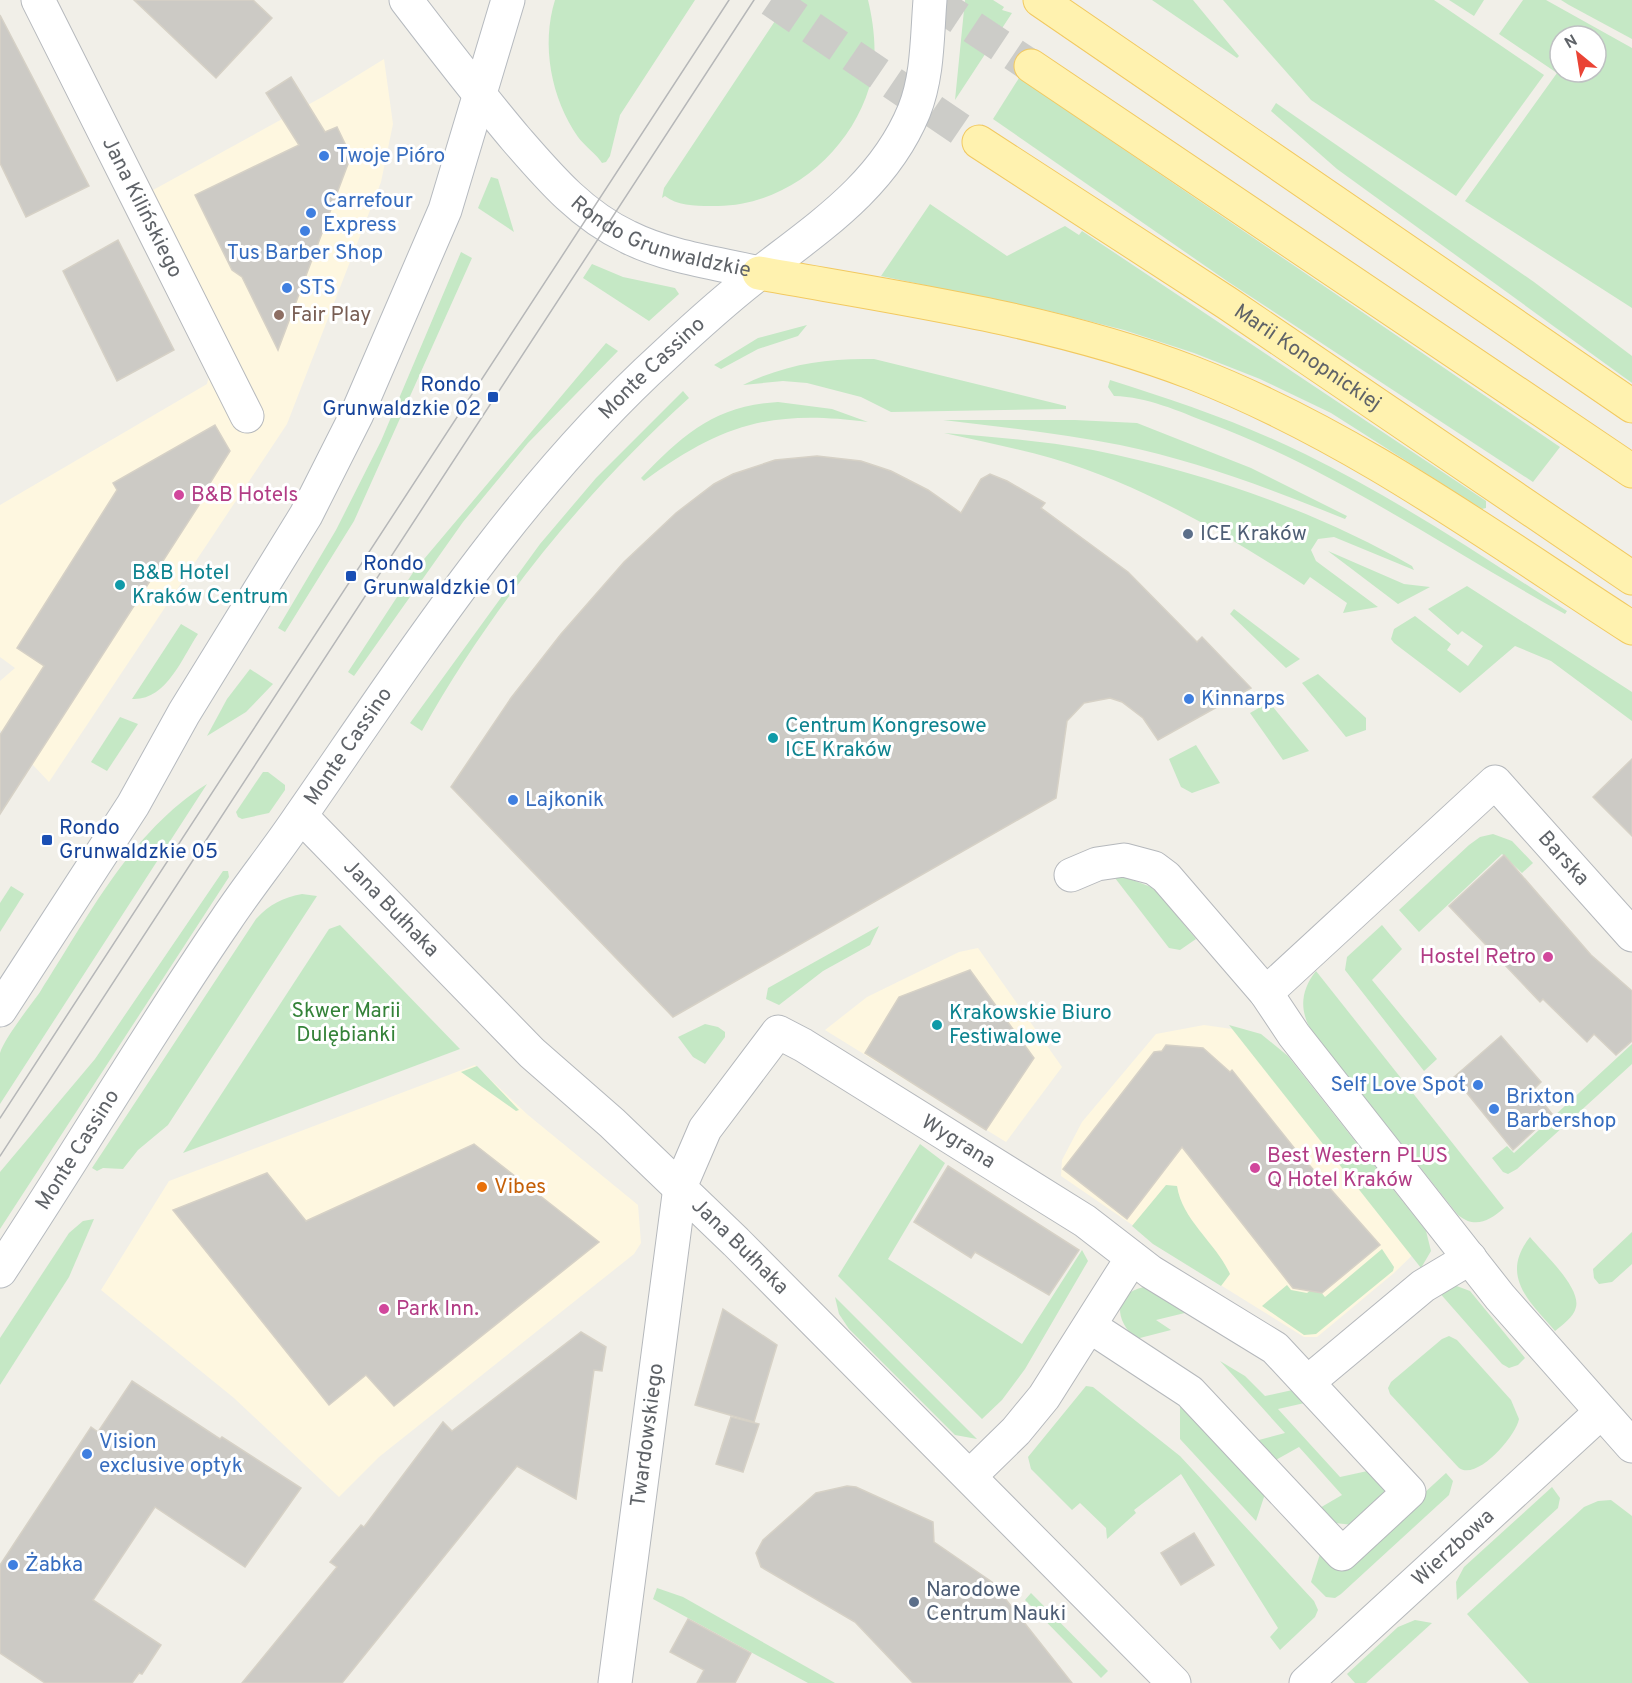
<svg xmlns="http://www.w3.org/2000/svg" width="1632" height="1683" font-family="Overpass,sans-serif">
<rect width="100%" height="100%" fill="#f1efe8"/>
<g fill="#fef7e0">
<polygon points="384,59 393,124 381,182 287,424 49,782 0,730 0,681 15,668 0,657 0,505 207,384 218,341 144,195 324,96"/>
<polygon points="978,948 1062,1067 1006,1142 825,1030 867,997 959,952"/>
<polygon points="1204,1025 1246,1031 1428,1240 1394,1273 1317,1337 1304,1337 1214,1281 1061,1176 1062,1160 1082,1122 1156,1034"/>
<polygon points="475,1065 528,1115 638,1205 641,1243 634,1254 379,1457 339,1497 234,1398 101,1290 169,1181"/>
</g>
<g fill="#c5e8c5" fill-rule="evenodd">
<path d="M555 0H695L620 115 610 156 606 162 602 163C598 156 584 145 578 137 551 98 541 45 555 0Z"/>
<path d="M789 0H868C874 25 877 52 872 77 856 147 791 205 718 206 702 206 678 207 665 196L662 198 664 188Z"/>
<polygon points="965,0 993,0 1004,7 1002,10 1012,13 955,100"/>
<polygon points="1152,0 1193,0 1239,56 1237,58"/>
<polygon points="1223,0 1434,0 1544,75 1456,196 1311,100"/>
<polygon points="1449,0 1484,0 1474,16"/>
<path d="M1523 0H1546L1632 48V308L1465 201 1557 73 1499 34ZM1560 36H1596V72H1560Z"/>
<polygon points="1561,0 1632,0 1632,39 1569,5"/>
<polygon points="1019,78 1560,447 1533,482 1227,281 993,119"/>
<polygon points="1276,103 1534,282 1632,356 1632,383 1337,169 1271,111"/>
<polygon points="491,177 498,179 514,232 478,208"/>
<polygon points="930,204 1007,256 1065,226 1079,235 1082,231 1486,501 1486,508 1482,509 1331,413 1260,379 1194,353 1124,330 1049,311 881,276"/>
<polygon points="461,252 472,258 354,521 285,632 278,628 336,530 381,441"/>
<polygon points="592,264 623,277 675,288 679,294 649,321 583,278"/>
<polygon points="807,325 798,336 758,349 721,369 714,365 758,338"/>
<polygon points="606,343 618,351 528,443 463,522 354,676 348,672 414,571"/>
<path d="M874 359 1066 406V409L891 412 861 397 807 383 783 381 743 385C786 364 826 358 874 359Z"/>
<path d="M1110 380C1176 401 1242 423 1305 454 1397 499 1482 556 1567 611L1565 614C1446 549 1337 471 1209 423 1178 411 1148 397 1114 396L1108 387Z"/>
<path d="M683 391 689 398C583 494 492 606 422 731L410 723 540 544 596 478Z"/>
<path d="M778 402 832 409 868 422C772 409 722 424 644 481L641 478C684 434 714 406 778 402Z"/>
<path d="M943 420H1075L1137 423 1251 468 1347 516 1345 519C1271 489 1197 461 1120 445 1061 433 1002 427 943 420Z"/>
<path d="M944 433C994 437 1044 441 1093 450 1203 472 1314 510 1412 566L1414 570 1334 537 1318 539 1311 550 1316 561 1378 607 1343 613 1347 603 1310 577 1304 585C1226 534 1141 484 1051 458 1016 448 979 441 944 433Z"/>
<polygon points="1328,551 1404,584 1430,587 1398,604"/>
<polygon points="1467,586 1632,692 1632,721 1551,661 1515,646 1460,693 1394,643 1391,639 1394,629 1415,616 1451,644 1447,650 1468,666 1483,646 1462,631 1458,635 1428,609"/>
<polygon points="1234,609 1300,659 1286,668 1230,614"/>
<path d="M181 624 198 634C182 658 166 701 132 699Z"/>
<polygon points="250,669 273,684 246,712 207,736 227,699"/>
<polygon points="1318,674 1366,718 1366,730 1346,737 1302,683"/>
<polygon points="1269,702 1309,751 1283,760 1250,713"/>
<polygon points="120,717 138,724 107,771 91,762"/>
<polygon points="1196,745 1220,783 1192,793 1181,787 1169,759"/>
<polygon points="263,772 268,772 285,785 285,790 269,813 242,819 238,817 236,812"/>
<path d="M207 784 0 1104C0 1089 0 1067 0 1053 4 1039 30 1006 40 992 87 919 131 831 207 784Z"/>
<polygon points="1493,834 1512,841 1533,863 1522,873 1502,854 1419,932 1399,910 1469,845 1480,837"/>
<polygon points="223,871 228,871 229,877 0,1229 0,1172 95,1059"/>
<polygon points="1125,877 1151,887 1158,893 1196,939 1180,950 1169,948 1115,878"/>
<polygon points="11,886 24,894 0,932 0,903"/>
<path d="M302 894 317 896 168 1125 138 1150 123 1169 103 1168 97 1171 92 1168 256 919C270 904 282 898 302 894Z"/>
<polygon points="340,925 460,1049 183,1153 329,929"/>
<polygon points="1382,925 1402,949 1372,980 1437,1059 1424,1071 1345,970 1347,957"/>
<polygon points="879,926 870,945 823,971 779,1005 766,999 768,988"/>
<path d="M1316 971 1504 1208C1489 1221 1475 1229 1458 1215L1311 1030C1299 1009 1301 990 1316 971Z"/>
<polygon points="705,1024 718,1027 725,1032 725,1037 705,1064 693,1057 678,1037"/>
<polygon points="1229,1025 1261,1034 1288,1056 1426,1231 1431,1251 1421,1268"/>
<polygon points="1632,1044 1632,1064 1517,1169 1508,1174 1503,1172 1492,1158 1507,1146 1514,1153"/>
<polygon points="477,1066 519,1110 516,1111 461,1072"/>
<polygon points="920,1144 945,1163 888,1259 1022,1344 1082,1250 1088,1261 1025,1369 1002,1400 982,1419 838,1276"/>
<path d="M1166 1185 1177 1186C1182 1220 1216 1243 1230 1274L1221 1286 1153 1244 1132 1226Z"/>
<polygon points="94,1219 69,1277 0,1385 0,1338 69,1233 83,1221"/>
<polygon points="1632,1232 1632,1264 1612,1282 1599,1284 1594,1278 1593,1269"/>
<path d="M1530 1237C1542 1252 1581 1287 1576 1307 1574 1317 1562 1325 1555 1331 1530 1302 1499 1276 1530 1237Z"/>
<polygon points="1382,1249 1394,1267 1393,1271 1316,1334 1304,1335 1262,1306 1287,1285 1291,1290 1307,1293 1316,1286 1325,1297"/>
<polygon points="1454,1285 1470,1291 1525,1358 1518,1365 1509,1368 1502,1364 1438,1291"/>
<path d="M1144 1287 1193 1311 1156 1320 1171 1330 1136 1339C1115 1320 1112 1294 1144 1287Z"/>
<polygon points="835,1297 977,1439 955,1435 849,1329 839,1314"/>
<path d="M1449 1336 1457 1340 1511 1400 1519 1419C1516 1436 1477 1481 1459 1468L1390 1394 1388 1388 1391 1382 1442 1339Z"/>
<polygon points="1220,1361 1245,1376 1265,1396 1297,1389 1309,1402 1278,1409 1340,1477 1372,1470 1384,1488 1384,1496 1353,1525 1335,1523 1318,1509 1342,1495 1299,1447 1274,1461 1255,1441 1285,1433"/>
<polygon points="1086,1386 1093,1387 1180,1456 1314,1601 1318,1610 1315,1617 1280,1650 1270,1637 1278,1628 1181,1474 1134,1510 1136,1513 1107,1539 1106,1528 1080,1503 1072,1510 1031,1469 1028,1457"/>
<polygon points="1180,1400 1266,1491 1256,1521 1180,1439"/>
<polygon points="1446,1473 1453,1481 1449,1495 1341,1594 1335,1598 1326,1597 1311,1582 1321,1551 1339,1571"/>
<polygon points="1552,1487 1560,1498 1558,1508 1457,1600 1456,1582 1464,1567"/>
<polygon points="1611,1500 1632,1516 1632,1683 1529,1683 1467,1614 1584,1507 1598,1501"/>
<polygon points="657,1588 683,1597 835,1683 808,1683 653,1599"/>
<polygon points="1031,1593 1108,1671 1101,1678 1025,1600"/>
<polygon points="1415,1620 1432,1623 1366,1683 1355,1683 1347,1674 1398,1627"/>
</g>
<g fill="#cccac5" stroke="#d6d1c6" stroke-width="1.5">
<polygon points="134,0 253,0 272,18 216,78"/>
<polygon points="0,15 89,186 26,217 0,163"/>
<polygon points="291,77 325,132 337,127 351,156 278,350 242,277 232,270 195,195 299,145 266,93"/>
<polygon points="118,240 174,350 117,381 63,271"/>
<polygon points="215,425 230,451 197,504 199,505 0,814 0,735 44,666 17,648 117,490 113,483"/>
<polygon points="817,456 861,461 891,471 928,490 961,513 981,479 990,474 1007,481 1045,503 1041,508 1128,572 1197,642 1202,637 1251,688 1158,740 1143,718 1122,702 1110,698 1084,703 1067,721 1056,798 673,1017 451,787 511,698 561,634 624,562 676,513 714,484 733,474 775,460"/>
<polygon points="1632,759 1632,836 1593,797"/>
<polygon points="1504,855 1591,955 1632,991 1632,1041 1616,1055 1594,1034 1587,1042 1543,999 1540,1002 1449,906"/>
<polygon points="970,970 1034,1058 986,1130 865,1053 899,997"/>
<polygon points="1501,1036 1541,1082 1533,1090 1552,1114 1513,1150 1454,1077"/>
<polygon points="1166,1045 1203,1048 1230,1072 1232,1070 1295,1149 1380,1245 1322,1293 1293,1288 1182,1147 1127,1219 1063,1169 1154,1052 1162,1051"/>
<polygon points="474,1144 599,1242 394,1406 366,1375 329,1405 173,1210 267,1173 306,1221"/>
<polygon points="948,1166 1079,1250 1049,1295 975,1252 971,1258 914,1222"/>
<polygon points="723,1309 777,1345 754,1422 695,1405"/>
<polygon points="581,1332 606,1347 602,1371 594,1370 576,1499 517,1466 342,1683 242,1683 337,1567 330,1562 361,1525 364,1527 443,1422 452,1431"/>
<polygon points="132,1381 220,1439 222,1437 301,1488 245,1567 155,1507 93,1600 161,1645 142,1674 139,1673 132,1683 45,1683 0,1653 0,1565 91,1427 98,1432"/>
<polygon points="731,1417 759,1424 743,1472 716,1464"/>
<polygon points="847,1486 856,1487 933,1522 934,1542 992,1582 1072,1683 913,1683 855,1622 761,1567 756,1553 763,1540 816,1493"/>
<polygon points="1194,1533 1214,1565 1181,1585 1161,1553"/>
<polygon points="688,1619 751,1653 735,1683 697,1683 704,1670 670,1652"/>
</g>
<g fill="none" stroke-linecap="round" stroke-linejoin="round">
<g stroke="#ccccc8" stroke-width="33" stroke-dasharray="33 16" stroke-linecap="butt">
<polyline points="771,0 979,142"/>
<polyline points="932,0 1031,66"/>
</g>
<defs>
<g id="street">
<path id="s1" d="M38 0 247 416"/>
<path id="s2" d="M301 816 532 1053 612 1123 736 1242 1174 1683"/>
<polyline points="1071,875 1097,864 1124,860 1154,868 1166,877 1266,993 1294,1035 1500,1297 1632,1446"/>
<path id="s3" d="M1266 993 1495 782 1632 935"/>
<polyline points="1308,1382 1423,1286 1470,1258"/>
<polyline points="970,1476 1016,1431 1044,1397 1132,1258"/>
<path id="s4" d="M615 1683 680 1187 705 1129 778 1032 803 1045 1085 1221 1151 1272 1275 1348 1409 1492 1342 1554 1190 1392 1091 1327"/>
<path id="s5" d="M1306 1683 1600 1413"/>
</g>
<g id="secondary">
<path id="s6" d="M406 0C442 47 478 94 516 139 549 177 581 215 628 237 668 257 716 263 759 273"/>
<polyline points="0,1010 133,805 184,713 306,515 357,414 445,210 508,0"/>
<path id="s7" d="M0 1271C77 1155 147 1035 226 920 250 884 277 851 301 815 412 655 519 488 664 356 695 327 728 297 761 272 822 225 884 184 914 111 928 76 927 37 930 0"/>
</g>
<g id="primary">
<polyline points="1040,0 1632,406"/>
<polyline points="1031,66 1632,471"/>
<path id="s8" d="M979 142 1227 303 1632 578"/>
<path d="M759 273C904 299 1055 320 1193 373 1351 434 1491 537 1632 628"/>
</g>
</defs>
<use href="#street" stroke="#b5b8bc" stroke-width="35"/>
<use href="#secondary" stroke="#b6babf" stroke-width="35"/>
<use href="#primary" stroke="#f2c960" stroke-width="35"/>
<use href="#street" stroke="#fff" stroke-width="33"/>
<use href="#secondary" stroke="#fff" stroke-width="33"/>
<use href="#primary" stroke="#fff2af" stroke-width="33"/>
<g stroke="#b6b7b8" stroke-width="1.5">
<polyline points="0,1118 729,0"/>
<polyline points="0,1156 754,0"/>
</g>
</g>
<g fill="#3f7fe0" stroke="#fff" stroke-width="2">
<circle cx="324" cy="156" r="6"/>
<circle cx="311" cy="213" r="6"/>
<circle cx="305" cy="231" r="6"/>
<circle cx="287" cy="288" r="6"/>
<circle cx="1189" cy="699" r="6"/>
<circle cx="513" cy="800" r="6"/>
<circle cx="1478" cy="1085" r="6"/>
<circle cx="1494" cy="1109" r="6"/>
<circle cx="87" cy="1454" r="6"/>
<circle cx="13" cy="1565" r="6"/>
</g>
<circle fill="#8d6e63" stroke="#fff" stroke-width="2" cx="279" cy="315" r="6"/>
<g fill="#1a4fb4" stroke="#fff" stroke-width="2">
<rect x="487" y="391" width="12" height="12" rx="3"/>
<rect x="345" y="570" width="12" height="12" rx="3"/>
<rect x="41" y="834" width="12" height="12" rx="3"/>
</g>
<g fill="#d1479c" stroke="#fff" stroke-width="2">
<circle cx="179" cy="495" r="6"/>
<circle cx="1548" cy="957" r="6"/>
<circle cx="1255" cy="1168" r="6"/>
<circle cx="384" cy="1309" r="6"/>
</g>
<g fill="#5c6f8a" stroke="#fff" stroke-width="2">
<circle cx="1188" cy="534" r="6"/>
<circle cx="914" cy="1602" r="6"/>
</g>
<g fill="#0f9aa8" stroke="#fff" stroke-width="2">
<circle cx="120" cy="585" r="6"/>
<circle cx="773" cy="738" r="6"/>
<circle cx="937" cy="1025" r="6"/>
</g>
<circle fill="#e8710a" stroke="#fff" stroke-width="2" cx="482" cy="1187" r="6"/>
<g text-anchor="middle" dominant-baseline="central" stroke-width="6" stroke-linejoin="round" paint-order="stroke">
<g font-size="21" fill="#366cbe" stroke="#fff" text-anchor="start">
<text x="336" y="156">Twoje Pióro</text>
<text x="323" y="201">Carrefour<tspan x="323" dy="24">Express</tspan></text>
<text x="305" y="253" text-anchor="middle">Tus Barber Shop</text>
<text x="299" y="288">STS</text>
<text x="1201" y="699">Kinnarps</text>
<text x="525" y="800">Lajkonik</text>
<text x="1466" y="1085" text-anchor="end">Self Love Spot</text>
<text x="1506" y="1097">Brixton<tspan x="1506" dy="24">Barbershop</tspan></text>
<text x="99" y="1442">Vision<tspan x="99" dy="24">exclusive optyk</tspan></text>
<text x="25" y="1565">Żabka</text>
</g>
<g font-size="21" fill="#5f6368" stroke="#fff">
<text stroke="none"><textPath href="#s1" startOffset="232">Jana Kilińskiego</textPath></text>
<text stroke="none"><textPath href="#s6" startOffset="358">Rondo Grunwaldzkie</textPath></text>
<text stroke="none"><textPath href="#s8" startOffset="393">Marii Konopnickiej</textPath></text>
<text stroke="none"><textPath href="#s7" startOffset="1116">Monte Cassino</textPath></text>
<text stroke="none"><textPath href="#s7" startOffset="630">Monte Cassino</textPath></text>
<text stroke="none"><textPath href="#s3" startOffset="414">Barska</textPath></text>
<text stroke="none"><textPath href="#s2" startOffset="129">Jana Bułhaka</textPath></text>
<text stroke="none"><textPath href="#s4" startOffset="896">Wygrana</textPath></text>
<text stroke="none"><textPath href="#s7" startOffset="144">Monte Cassino</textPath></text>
<text stroke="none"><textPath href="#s2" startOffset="615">Jana Bułhaka</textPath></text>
<text stroke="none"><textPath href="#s4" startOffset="250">Twardowskiego</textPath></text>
<text stroke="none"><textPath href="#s5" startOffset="200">Wierzbowa</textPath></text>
</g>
<g font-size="21" fill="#785e54" stroke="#fff" text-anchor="start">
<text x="291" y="315">Fair Play</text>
</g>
<g font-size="21" fill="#164399" stroke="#fff" text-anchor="start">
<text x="481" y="385" text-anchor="end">Rondo<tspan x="481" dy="24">Grunwaldzkie 02</tspan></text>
<text x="363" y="564">Rondo<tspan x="363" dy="24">Grunwaldzkie 01</tspan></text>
<text x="59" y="828">Rondo<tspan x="59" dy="24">Grunwaldzkie 05</tspan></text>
</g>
<g font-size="21" fill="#b23c85" stroke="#fff" text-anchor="start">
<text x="191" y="495">B&amp;B Hotels</text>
<text x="1536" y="957" text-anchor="end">Hostel Retro</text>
<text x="1267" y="1156">Best Western PLUS<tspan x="1267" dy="24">Q Hotel Kraków</tspan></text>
<text x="396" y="1309">Park Inn.</text>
</g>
<g font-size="21" fill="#4e5e75" stroke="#fff" text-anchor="start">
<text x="1200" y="534">ICE Kraków</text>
<text x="926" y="1590">Narodowe<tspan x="926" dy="24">Centrum Nauki</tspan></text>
</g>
<g font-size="21" fill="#0d838f" stroke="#fff" text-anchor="start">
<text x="132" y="573">B&amp;B Hotel<tspan x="132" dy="24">Kraków Centrum</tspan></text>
<text x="785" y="726">Centrum Kongresowe<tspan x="785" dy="24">ICE Kraków</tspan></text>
<text x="949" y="1013">Krakowskie Biuro<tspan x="949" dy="24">Festiwalowe</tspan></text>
</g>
<g font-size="21" fill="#348238" stroke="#fff">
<text x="346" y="1011">Skwer Marii<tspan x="346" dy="24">Dulębianki</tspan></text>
</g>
<g font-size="21" fill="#c56008" stroke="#fff" text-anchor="start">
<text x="494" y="1187">Vibes</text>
</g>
</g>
<g transform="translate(1578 54) rotate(330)"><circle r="28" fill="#ffffff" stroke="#bfc1c3" stroke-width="1.5"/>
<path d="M0-4.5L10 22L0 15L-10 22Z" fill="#ea4335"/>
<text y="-9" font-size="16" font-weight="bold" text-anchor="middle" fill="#5f6368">N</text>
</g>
</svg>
